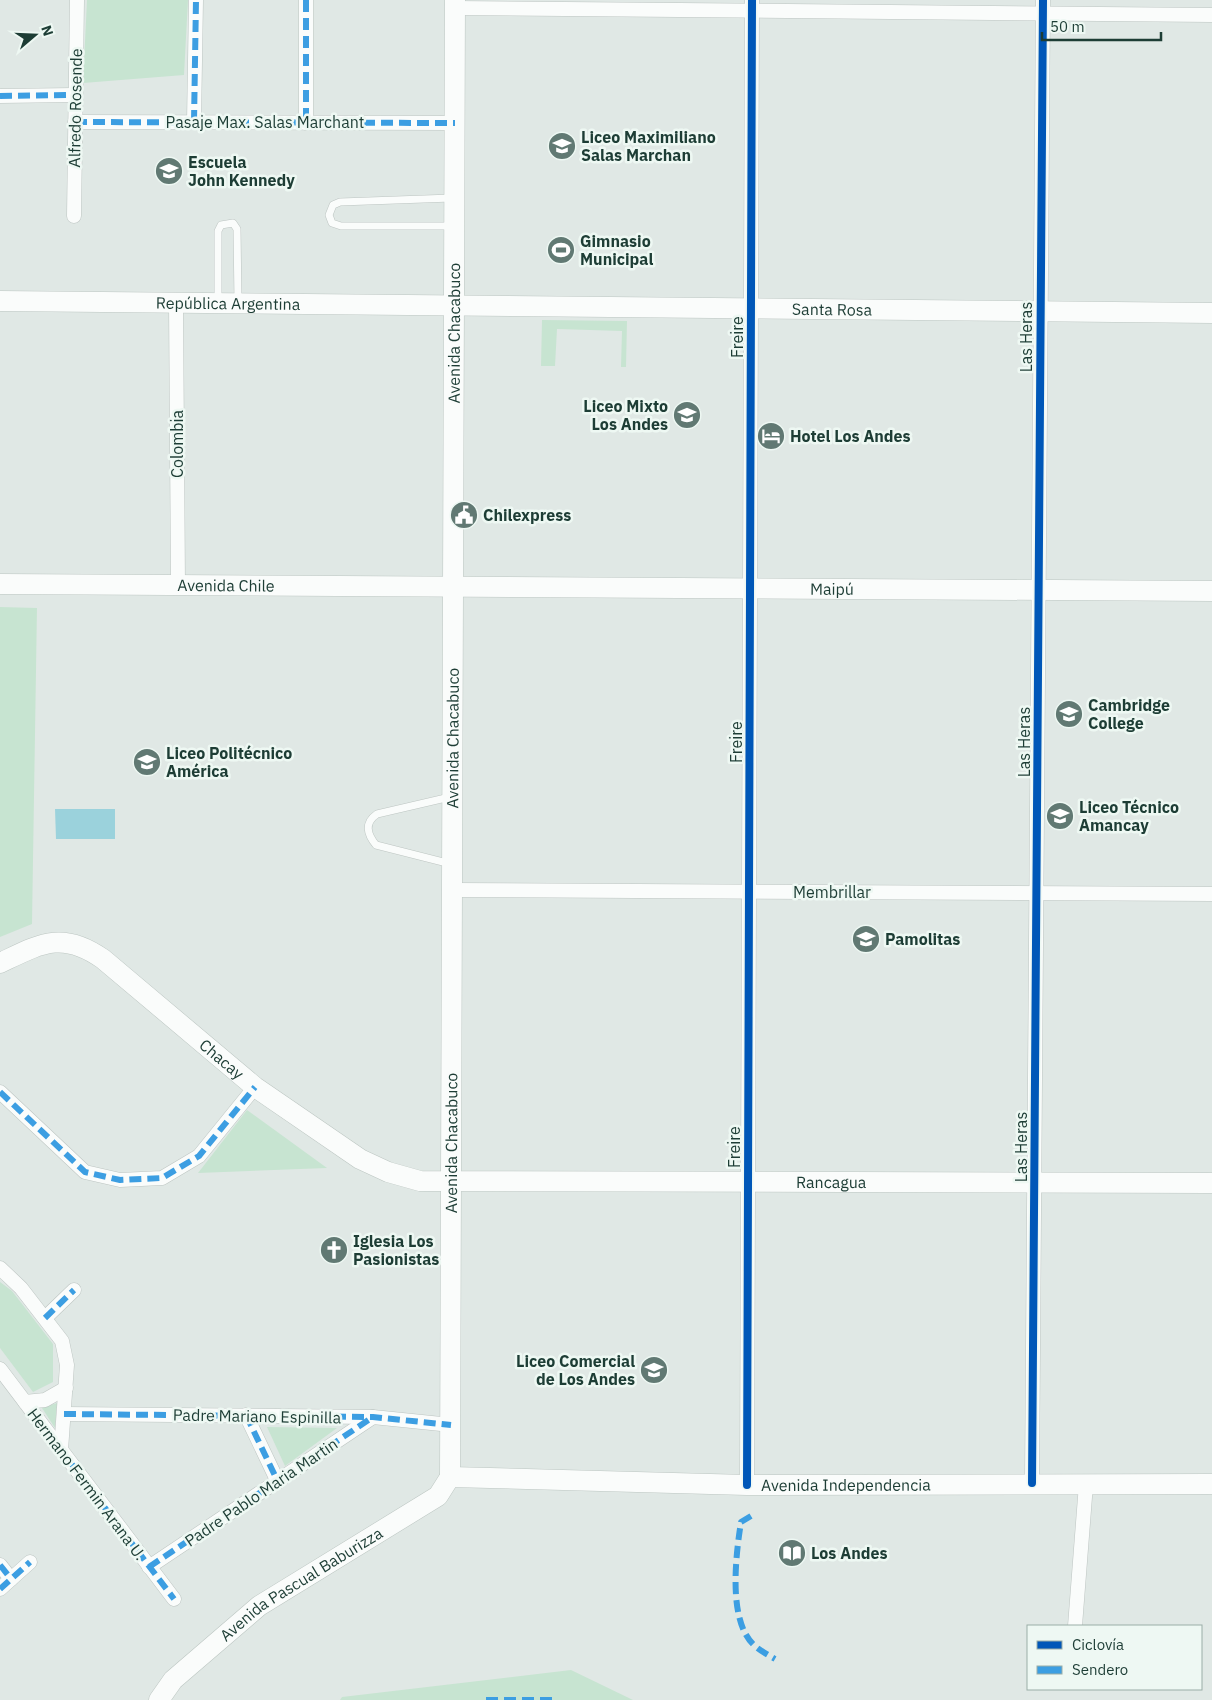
<svg xmlns="http://www.w3.org/2000/svg" width="1212" height="1700" font-family="'IBM Plex Sans',sans-serif">
<rect width="100%" height="100%" fill="#e0e8e5"/>
<g fill="#c7e4d1">
<polygon points="87,0 188,0 184,75 83,83"/>
<polygon points="542,320 627,321 626,367 621,367 622,331 557,329 555,366 541,366"/>
<polygon points="0,607 37,608 32,924 0,937"/>
<polygon points="247,1110 327,1168 198,1173"/>
<polygon points="0,1282 12,1291 53,1344 53,1382 33,1392 0,1348"/>
<polygon points="57,1403 55,1428 42,1408"/>
<polygon points="267,1427 337,1428 285,1466"/>
<polygon points="571,1670 633,1700 340,1700 342,1697"/>
</g>
<polygon fill="#9bd2dc" points="55,809 115,809 115,839 56,839"/>
<g fill="none" stroke-linecap="round" stroke-linejoin="round">
<defs>
<g id="service">
<polyline points="451,226 341,226 332,223 329,215 333,205 340,202 452,198"/>
<polyline points="218,302 218,231 221,225 233,223 237,229 238,301"/>
<path d="M450 797 377 814C364 823 367 834 376 845L451 864"/>
</g>
<g id="minor">
<polyline points="306,0 306,123"/>
<polyline points="455,8 1212,15"/>
<polyline points="0,96 74,95"/>
<polyline points="75,122 455,123"/>
<polyline points="194,122 196,0"/>
<polyline points="74,216 77,0"/>
<polyline points="176,302 178,585"/>
<polyline points="452,890 1212,894"/>
<polyline points="0,1092 85,1172 120,1180 162,1178 199,1156 255,1087"/>
<polyline points="0,1268 21,1288 62,1341 67,1365 61,1450"/>
<polyline points="45,1318 74,1290"/>
<polyline points="0,1369 174,1599"/>
<polyline points="25,1402 45,1400 66,1388"/>
<polyline points="64,1414 373,1417 451,1425"/>
<polyline points="246,1415 278,1482"/>
<polyline points="1032,1483 1043,0"/>
<polyline points="747,1485 752,0"/>
<polyline points="0,1565 11,1579"/>
<polyline points="149,1567 373,1417"/>
<polyline points="0,1589 30,1562"/>
<polyline points="1075,1626 1086,1484"/>
</g>
<g id="secondary">
<path id="s1" d="M0 301 1212 313"/>
<path id="s2" d="M0 584 1212 591"/>
<path id="s3" d="M0 963C40 944 62 930 103 959L255 1087 360 1159 388 1172 420 1181 1212 1183"/>
<path id="s4" d="M450 1477 455 0"/>
<path id="s5" d="M450 1477 747 1485 1212 1484"/>
<path id="s6" d="M159 1700 173 1680 259 1606 438 1496 450 1477"/>
</g>
</defs>
<use href="#service" stroke="#bdc5c2" stroke-width="8"/>
<use href="#minor" stroke="#bdc5c2" stroke-width="15"/>
<use href="#secondary" stroke="#bcc6c2" stroke-width="21"/>
<use href="#service" stroke="#fafcfb" stroke-width="7"/>
<use href="#minor" stroke="#fafcfb" stroke-width="14"/>
<use href="#secondary" stroke="#fafcfb" stroke-width="20"/>
<g stroke="#3c9ee2" stroke-width="6" stroke-dasharray="12 6" stroke-linecap="butt">
<polyline points="306,0 306,123"/>
<polyline points="0,96 74,95"/>
<polyline points="75,122 455,123"/>
<polyline points="194,122 196,0"/>
<polyline points="0,1092 85,1172 120,1180 162,1178 199,1156 255,1087"/>
<polyline points="45,1318 74,1290"/>
<polyline points="64,1414 373,1417 451,1425"/>
<polyline points="246,1415 278,1482"/>
<polyline points="61,1450 174,1599"/>
<path d="M751 1516 741 1522C736 1554 727 1622 755 1646 761 1651 768 1655 775 1659"/>
<polyline points="0,1565 11,1579"/>
<polyline points="149,1567 373,1417"/>
<polyline points="0,1589 30,1562"/>
<polyline points="486,1700 553,1700"/>
</g>
<defs>
<g id="cycleway">
<polyline points="1032,1483 1043,0"/>
<polyline points="747,1485 752,0"/>
</g>
</defs>
<use href="#cycleway" stroke="#eef8f3" stroke-width="11"/>
<use href="#cycleway" stroke="#0057b8" stroke-width="8"/>
</g>
<defs>
<symbol id="school-disc" viewBox="-11 -11 22 22"><circle r="9.5" fill="#617973" stroke="#eef8f3"/><path d="M0-5L7-2L0 1L-7-2ZM-4 1L0 2.5L4 1V4Q0 6-4 4Z" fill="#fff"/></symbol>
<symbol id="stadium-disc" viewBox="-11 -11 22 22"><circle r="9.5" fill="#617973" stroke="#eef8f3"/><path d="M0-5a6.5 5 0 1 0 0 10a6.5 5 0 1 0 0-10ZM-3.5-1.8h7v3.6h-7Z" fill="#fff"/></symbol>
<symbol id="hotel-disc" viewBox="-11 -11 22 22"><circle r="9.5" fill="#617973" stroke="#eef8f3"/><path d="M-6-4.5h1.5V1H6V5H4.5V3h-9V5H-6ZM-4 0a1.8 1.8 0 1 1 3.6 0ZM.5 0V-2.5h3Q6-2.5 6 0Z" fill="#fff"/></symbol>
<symbol id="civic-disc" viewBox="-11 -11 22 22"><circle r="9.5" fill="#617973" stroke="#eef8f3"/><path d="M-.6-6.5H3V-4.5H.6V-3L4-1V1h2V6H-6V1h2V-1L-.6-3ZM-1.2 2.5V6h2.4V2.5Z" fill="#fff"/></symbol>
<symbol id="church-disc" viewBox="-11 -11 22 22"><circle r="9.5" fill="#617973" stroke="#eef8f3"/><path d="M-1.2-6h2.4v3.5h3.3v2.4h-3.3V6h-2.4V-.1h-3.3v-2.4h3.3Z" fill="#fff"/></symbol>
<symbol id="library-disc" viewBox="-11 -11 22 22"><circle r="9.5" fill="#617973" stroke="#eef8f3"/><path d="M-6-4Q-3-5.5-.7-3.5V5Q-3 3-6 4ZM6-4Q3-5.5 .7-3.5V5Q3 3 6 4Z" fill="#fff"/></symbol>
</defs>
<g fill-rule="evenodd">
<use href="#school-disc" x="546" y="130" width="32" height="32"/>
<use href="#school-disc" x="153" y="155" width="32" height="32"/>
<use href="#stadium-disc" x="545" y="234" width="32" height="32"/>
<use href="#school-disc" x="671" y="399" width="32" height="32"/>
<use href="#hotel-disc" x="755" y="420" width="32" height="32"/>
<use href="#civic-disc" x="448" y="499" width="32" height="32"/>
<use href="#school-disc" x="1053" y="698" width="32" height="32"/>
<use href="#school-disc" x="131" y="746" width="32" height="32"/>
<use href="#school-disc" x="1044" y="800" width="32" height="32"/>
<use href="#school-disc" x="850" y="923" width="32" height="32"/>
<use href="#church-disc" x="318" y="1234" width="32" height="32"/>
<use href="#school-disc" x="638" y="1354" width="32" height="32"/>
<use href="#library-disc" x="776" y="1537" width="32" height="32"/>
</g>
<g text-anchor="middle" dominant-baseline="central" stroke-width="5" stroke-linejoin="round" paint-order="stroke">
<g font-size="16" fill="#1d3d35" stroke="#eef8f3">
<text transform="translate(75 108) rotate(-89)">Alfredo Rosende</text>
<text x="265" y="122">Pasaje Max. Salas Marchant</text>
<text stroke="none"><textPath href="#s1" startOffset="228">República Argentina</textPath></text>
<text stroke="none"><textPath href="#s1" startOffset="832">Santa Rosa</textPath></text>
<text stroke="none"><textPath href="#s4" startOffset="1144">Avenida Chacabuco</textPath></text>
<text transform="translate(737 337) rotate(-90)">Freire</text>
<text transform="translate(1026 337) rotate(-90)">Las Heras</text>
<text transform="translate(177 444) rotate(-90)">Colombia</text>
<text stroke="none"><textPath href="#s2" startOffset="226">Avenida Chile</textPath></text>
<text stroke="none"><textPath href="#s2" startOffset="832">Maipú</textPath></text>
<text stroke="none"><textPath href="#s4" startOffset="739">Avenida Chacabuco</textPath></text>
<text transform="translate(736 742) rotate(-90)">Freire</text>
<text transform="translate(1024 742) rotate(-90)">Las Heras</text>
<text x="832" y="892">Membrillar</text>
<text stroke="none"><textPath href="#s3" startOffset="266">Chacay</textPath></text>
<text stroke="none"><textPath href="#s4" startOffset="334">Avenida Chacabuco</textPath></text>
<text transform="translate(734 1147) rotate(-90)">Freire</text>
<text transform="translate(1021 1147) rotate(-90)">Las Heras</text>
<text stroke="none"><textPath href="#s3" startOffset="912">Rancagua</textPath></text>
<text transform="translate(257 1416) rotate(1)">Padre Mariano Espinilla</text>
<text transform="translate(87 1484) rotate(53)">Hermano Fermin Arana U.</text>
<text stroke="none"><textPath href="#s5" startOffset="396">Avenida Independencia</textPath></text>
<text transform="translate(261 1492) rotate(-34)">Padre Pablo Maria Martin</text>
<text stroke="none"><textPath href="#s6" startOffset="185">Avenida Pascual Baburizza</textPath></text>
</g>
<g font-size="16" font-weight="bold" fill="#1d3d35" stroke="#eef8f3" text-anchor="start">
<text x="581" y="137">Liceo Maximiliano<tspan x="581" dy="18">Salas Marchan</tspan></text>
<text x="188" y="162">Escuela<tspan x="188" dy="18">John Kennedy</tspan></text>
<text x="580" y="241">Gimnasio<tspan x="580" dy="18">Municipal</tspan></text>
<text x="668" y="406" text-anchor="end">Liceo Mixto<tspan x="668" dy="18">Los Andes</tspan></text>
<text x="790" y="436">Hotel Los Andes</text>
<text x="483" y="515">Chilexpress</text>
<text x="1088" y="705">Cambridge<tspan x="1088" dy="18">College</tspan></text>
<text x="166" y="753">Liceo Politécnico<tspan x="166" dy="18">América</tspan></text>
<text x="1079" y="807">Liceo Técnico<tspan x="1079" dy="18">Amancay</tspan></text>
<text x="885" y="939">Pamolitas</text>
<text x="353" y="1241">Iglesia Los<tspan x="353" dy="18">Pasionistas</tspan></text>
<text x="635" y="1361" text-anchor="end">Liceo Comercial<tspan x="635" dy="18">de Los Andes</tspan></text>
<text x="811" y="1553">Los Andes</text>
</g>
</g>
<rect x="1027" y="1625" width="175" height="65" fill="#eef8f3" stroke="#9aada7"/>
<rect x="1037" y="1641" width="25" height="8" fill="#0057b8" stroke="#9aada7"/>
<text x="1072" y="1650" font-size="15" fill="#1d3d35">Ciclovía</text>
<rect x="1037" y="1666" width="25" height="8" fill="#3c9ee2" stroke="#9aada7"/>
<text x="1072" y="1675" font-size="15" fill="#1d3d35">Sendero</text>
<g transform="translate(35 35) rotate(71)" stroke="#eef8f3" stroke-width="4" paint-order="stroke">
<path d="M0-4L9 19L0 12L-9 19Z" fill="#1d3d35"/>
<text y="-8" font-size="14" font-weight="bold" text-anchor="middle" fill="#1d3d35">N</text>
</g>
<path d="M1042 32v8h119v-8" fill="none" stroke="#1d3d35" stroke-width="2.5"/>
<text x="1050" y="32" font-size="15" fill="#1d3d35" stroke="#eef8f3" stroke-width="4" paint-order="stroke">50 m</text>
</svg>
